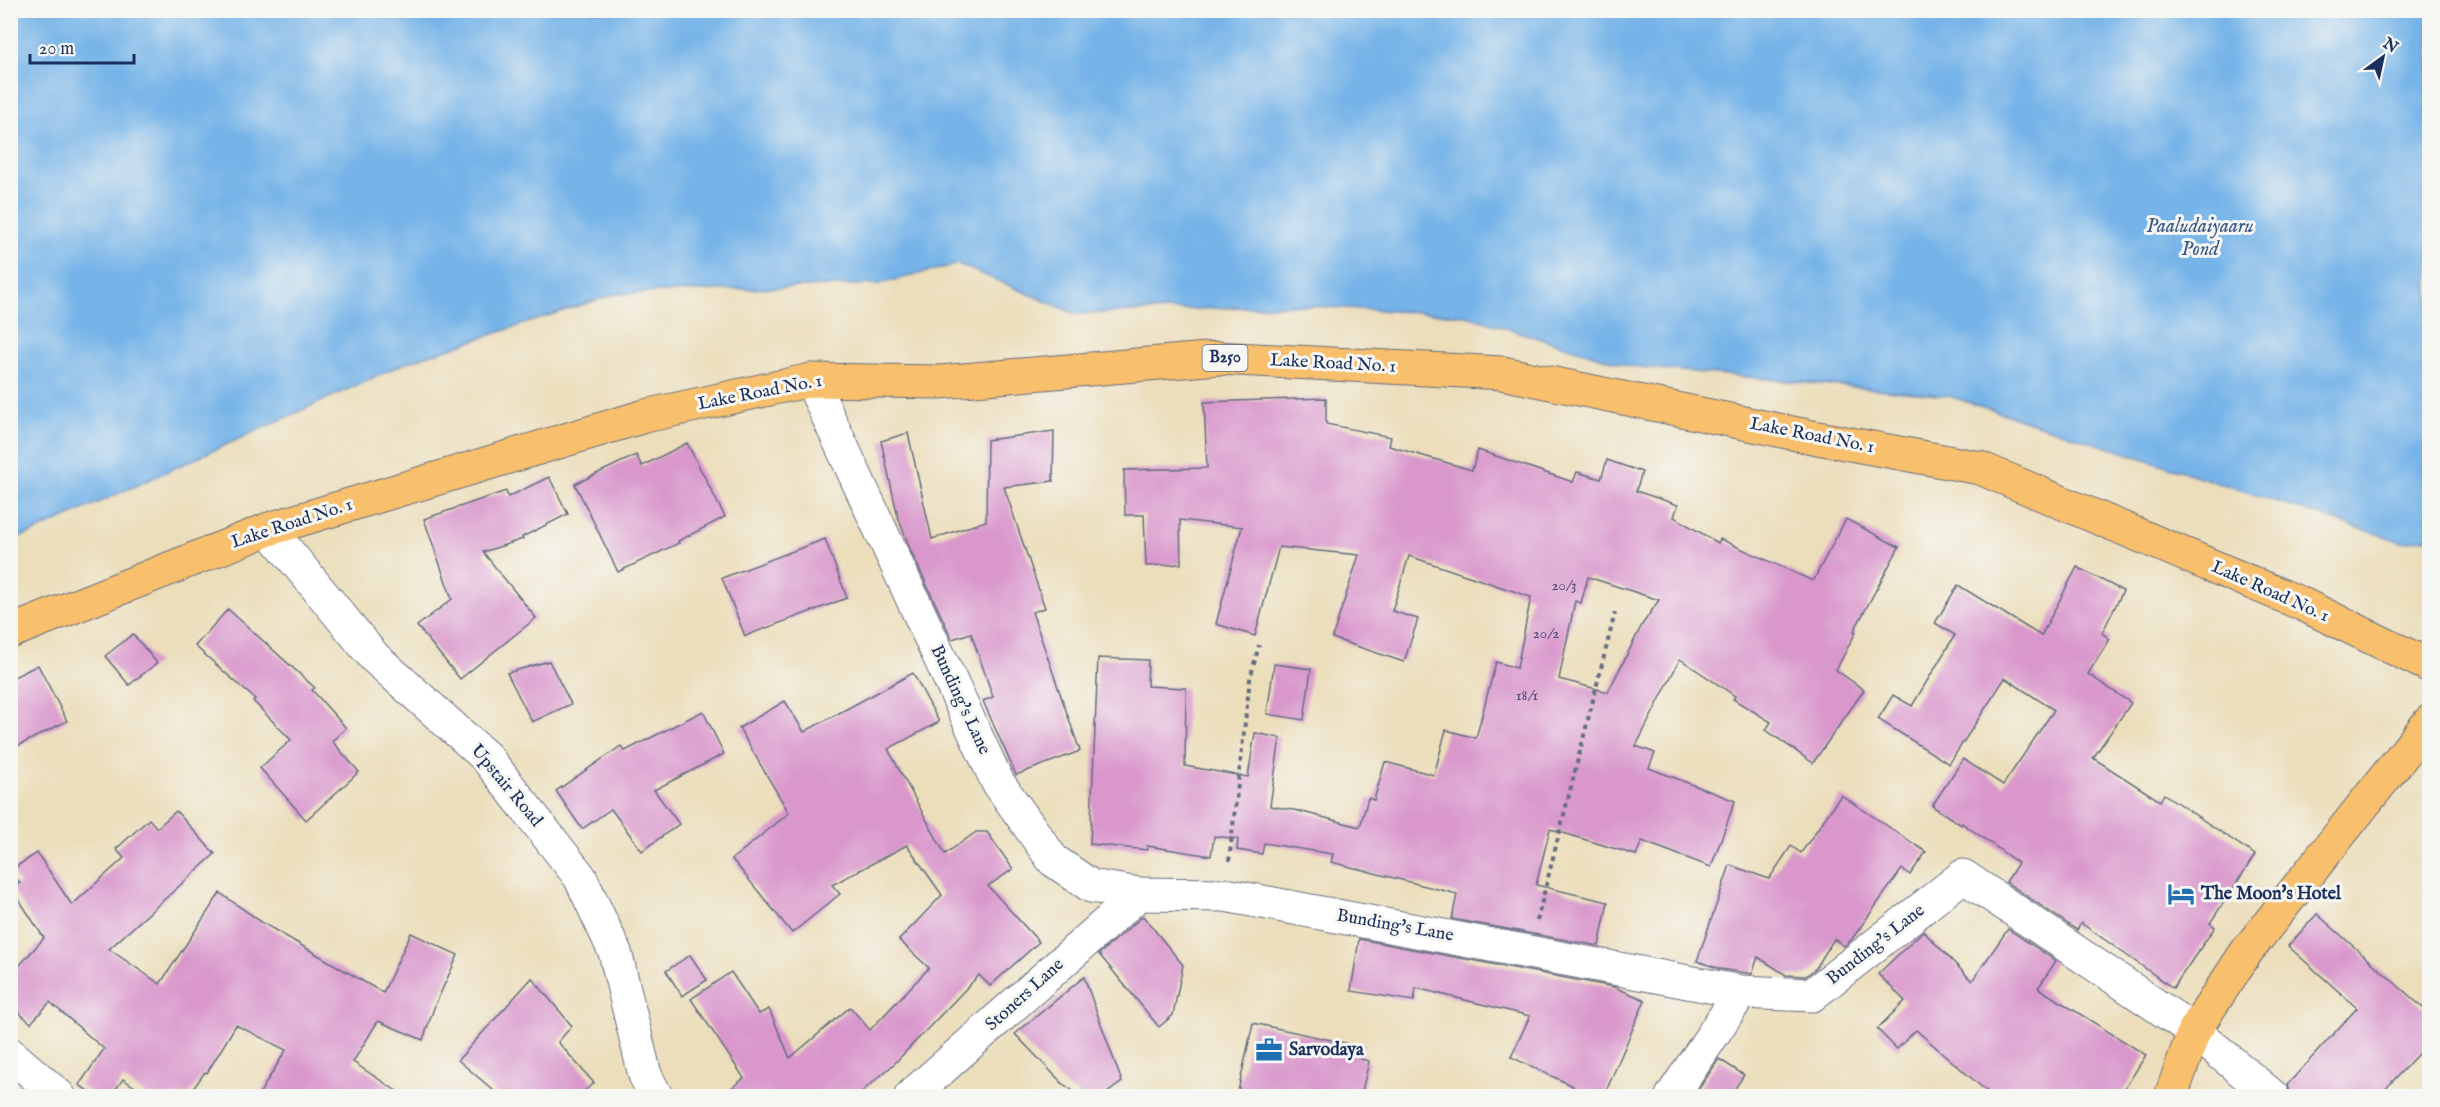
<svg xmlns="http://www.w3.org/2000/svg" width="2440" height="1107" font-family="'IM FELL English',serif">
<rect width="100%" height="100%" fill="#f6f6f2"/>
<filter id="ink" filterUnits="userSpaceOnUse"><feTurbulence type="fractalNoise" baseFrequency=".0167" numOctaves="2"/><feDisplacementMap in="SourceGraphic" scale="12" xChannelSelector="R" yChannelSelector="G"/><feConvolveMatrix kernelMatrix="1 2 1 2 8 2 1 2 1" color-interpolation-filters="sRGB"/></filter>
<filter id="wash" filterUnits="userSpaceOnUse"><feTurbulence type="fractalNoise" baseFrequency=".008" numOctaves="4" result="noise"/><feDisplacementMap in="SourceGraphic" scale="24" xChannelSelector="R" yChannelSelector="G"/><feGaussianBlur stdDeviation="1.35" result="paint"/><feColorMatrix in="noise" values="0 0 0 0 0 0 0 0 0 0 0 0 0 0 0 0 0 1.4 0 .05"/><feComposite in="paint" operator="in"/></filter>
<g filter="url(#wash)">
<rect width="100%" height="100%" fill="#ecdebb"/>
<polygon fill="#75b3e8" stroke="#4871a3" stroke-width="1.5" points="10,11 2429,11 2429,538 2402,542 1949,396 1629,366 1464,315 1292,305 1076,314 958,264 879,284 615,294 408,362 34,532 11,540"/>
<g id="blocks">
<g fill="#d997cc" fill-rule="evenodd">
<path d="M1326 398V424L1391 437 1389 446 1472 470 1478 450 1573 482 1577 472 1601 479 1607 460 1642 472 1636 491 1678 505 1674 517 1718 543 1720 539 1813 581 1846 519 1899 547 1854 631 1856 632 1836 670 1864 690 1813 763 1766 730 1771 722 1733 699 1735 696 1680 659 1636 746 1655 753 1649 768 1735 801 1711 867 1642 841 1636 855 1550 829 1536 885 1608 902 1599 946 1452 919 1457 894 1331 862 1333 854 1264 843 1262 854 1237 850 1238 839 1214 836 1211 856 1147 846V850L1090 844 1098 658 1148 660 1147 686 1186 688 1185 766 1248 777 1255 733 1280 738 1270 806 1299 811 1360 827 1368 798 1374 800 1385 762 1434 775 1446 730 1476 738 1496 662 1517 668 1531 597 1409 556 1392 611 1418 619 1404 662 1332 638 1359 555 1279 547 1255 636 1216 624 1242 527 1180 520 1181 564 1146 566 1144 515H1125L1124 470 1207 468 1204 402ZM1588 577 1659 600 1642 625 1608 692 1559 679 1575 601 1581 603Z"/>
<polygon points="1054,431 1053,481 1004,487 1045,608 1032,612 1080,751 1016,775 983,701 993,697 971,633 952,639 910,549 898,517 881,441 908,433 932,539 986,521 987,440"/>
<polygon points="687,443 725,517 678,541 679,543 618,572 575,484 636,455 642,466"/>
<polygon points="549,477 568,514 522,537 523,539 483,552 536,618 460,679 417,626 452,599 424,519 506,491 508,497"/>
<polygon points="825,539 847,598 745,636 722,578"/>
<polygon points="2077,567 2123,591 2102,633 2110,639 2088,674 2131,703 2093,758 2160,801 2164,794 2255,855 2210,923 2215,927 2173,988 2081,923 2077,930 2006,882 2018,863 1962,823 1961,825 1932,806 1963,759 2003,785 2054,710 2005,678 1949,764 1878,719 1893,695 1912,706 1955,635 1935,623 1958,585 2041,636"/>
<polygon points="228,609 315,688 312,690 346,728 332,741 359,772 306,820 260,768 291,740 253,701 255,699 195,646"/>
<polygon points="133,634 157,663 129,685 105,656"/>
<polygon points="549,661 571,704 532,722 507,673"/>
<polygon points="1274,664 1311,669 1304,720 1267,714"/>
<polygon points="38,665 67,721 10,750 10,679"/>
<polygon points="913,673 939,722 888,749 945,854 976,832 987,832 1013,869 988,886 1039,942 990,986 979,975 894,1064 857,1096 722,1096 744,1078 691,999 731,972 759,1014 769,1009 790,1058 850,1007 870,1030 929,968 899,940 942,895 907,845 832,885 840,894 792,933 732,859 789,813 739,728 785,701 804,732"/>
<polygon points="703,711 724,754 654,790 679,824 642,851 611,809 582,829 556,791 621,746 625,751"/>
<polygon points="1841,795 1926,852 1910,875 1902,869 1852,939 1844,946 1834,939 1816,968 1806,976 1786,975 1758,957 1752,974 1720,969 1697,961 1730,865 1769,879 1791,846 1801,853"/>
<polygon points="176,811 215,854 109,949 160,984 220,893 263,923 383,993 411,933 458,955 435,1005 423,1040 378,1021 353,1062 404,1096 258,1096 286,1050 236,1025 207,1073 205,1072 188,1096 148,1096 123,1079 111,1096 96,1096 79,1085 104,1049 50,1002 31,1023 10,1005 10,976 44,938 12,889 20,883 11,870 37,853 72,905 124,858 116,849 149,819 157,828"/>
<polygon points="2317,914 2430,1014 2430,1041 2379,1096 2290,1096 2287,1085 2357,1008 2288,946"/>
<polygon points="1143,916 1183,965 1173,1015 1159,1027 1099,954"/>
<polygon points="2008,929 2056,961 2038,988 2146,1055 2120,1096 1992,1096 1916,1030 1897,1049 1877,1029 1905,1001 1878,974 1923,931 1972,981"/>
<polygon points="1359,939 1614,987 1645,1000 1604,1096 1570,1096 1573,1086 1511,1057 1530,1016 1416,988 1414,1001 1351,991"/>
<polygon points="690,955 707,980 682,996 666,971"/>
<polygon points="1084,977 1122,1082 1103,1096 1080,1096 1062,1083 1015,1034"/>
<polygon points="532,978 572,1026 558,1042 594,1083 578,1096 500,1096 458,1060"/>
<polygon points="1253,1023 1363,1047 1361,1059 1369,1061 1361,1096 1237,1096"/>
<polygon points="1719,1059 1744,1075 1730,1096 1694,1096"/>
</g>
</g>
</g>
<g filter="url(#ink)">
<use href="#blocks" fill-opacity="0" stroke="#646c7f" stroke-width="1.5"/>
<g fill="none" stroke-linecap="round" stroke-linejoin="round">
<defs>
<g id="minor">
<polyline points="811,380 997,781 1053,860 1091,886 1139,894 1225,895 1741,992 1812,995 1963,876 2194,1031 2272,1096"/>
<polyline points="269,529 374,657 486,757 580,877 615,952 645,1075 656,1096"/>
<polyline points="10,1054 59,1096"/>
<polyline points="911,1096 1139,894"/>
<polyline points="1672,1096 1741,992"/>
</g>
<g id="major">
<polyline points="10,632 269,529 645,416 811,380 940,382 1218,358 1502,373 1807,436 1980,468 2302,604 2430,666"/>
<polyline points="2171,1096 2194,1031 2247,951 2430,721"/>
</g>
</defs>
<use href="#minor" stroke="#646c7f" stroke-width="35"/>
<use href="#major" stroke="#646c7f" stroke-width="35"/>
<g stroke="#646c7f" stroke-width="4" stroke-dasharray="4.5 4.5" stroke-linecap="butt">
<polyline points="1229,861 1250,679 1259,645"/>
<polyline points="1537,921 1615,613"/>
</g>
<use href="#minor" stroke="#fff" stroke-width="33"/>
<use href="#major" stroke="#f8bf6c" stroke-width="33"/>
</g>
</g>
<defs>
<symbol id="hotel-bare" viewBox="-9 -9 18 18"><path d="M-6-4.5h1.5V1H6V5H4.5V3h-9V5H-6ZM-4 0a1.8 1.8 0 1 1 3.6 0ZM.5 0V-2.5h3Q6-2.5 6 0Z" fill="#1f6fb2" stroke="#f6f6f2" stroke-width="2.5" paint-order="stroke"/></symbol>
<symbol id="office-bare" viewBox="-9 -9 18 18"><path d="M-6-3h4V-5.5h4V-3h4V5H-6ZM-1-4.5V-3h2v-1.5ZM-6 0V1H6V0Z" fill="#1f6fb2" stroke="#f6f6f2" stroke-width="2.5" paint-order="stroke"/></symbol>
</defs>
<g fill-rule="evenodd">
<use href="#hotel-bare" x="2162" y="875" width="38" height="38"/>
<use href="#office-bare" x="1250" y="1031" width="38" height="38"/>
</g>
<g text-anchor="middle" dominant-baseline="central" stroke-width="6" stroke-linejoin="round" paint-order="stroke">
<g font-size="15" fill="#4a497a">
<text x="1564" y="585">20/3</text>
<text x="1546" y="633">20/2</text>
<text x="1527" y="695">18/1</text>
</g>
<rect fill="#f6f6f2" stroke="#5d6b8a" stroke-width="1.5" x="1202.5" y="345" width="45" height="26" rx="4.5"/>
<g font-size="16" font-weight="bold" fill="#1b2f5e">
<text x="1225" y="358">B250</text>
</g>
<g font-size="18" fill="#1b2f5e" stroke="#f6f6f2">
<text transform="translate(1333 364) rotate(3)">Lake Road No. 1</text>
<text transform="translate(760 393) rotate(-11)">Lake Road No. 1</text>
<text transform="translate(1812 436) rotate(11)">Lake Road No. 1</text>
<text transform="translate(292 524) rotate(-18)">Lake Road No. 1</text>
<text transform="translate(2270 592) rotate(24)">Lake Road No. 1</text>
<text transform="translate(960 700) rotate(65)">Bunding's Lane</text>
<text transform="translate(506 786) rotate(50)">Upstair Road</text>
<text transform="translate(1395 926) rotate(10)">Bunding's Lane</text>
<text transform="translate(1876 945) rotate(-38)">Bunding's Lane</text>
<text transform="translate(1025 995) rotate(-42)">Stoners Lane</text>
</g>
<g font-size="18" font-weight="bold" fill="#1b2f5e" stroke="#f6f6f2" text-anchor="start">
<text x="2201" y="894">The Moon's Hotel</text>
<text x="1289" y="1050">Sarvodaya</text>
</g>
<g font-size="20" font-style="italic" fill="#365787" stroke="#f6f6f2">
<text x="2200" y="226">Paaludaiyaaru<tspan x="2200" dy="23">Pond</tspan></text>
</g>
</g>
<rect width="2440" height="1107" fill="none" stroke="#f6f6f2" stroke-width="36"/>
<g transform="translate(2383 57) rotate(33)" stroke="#f6f6f2" stroke-width="4.5" paint-order="stroke">
<path d="M0-4.5L10 22L0 15L-10 22Z" fill="#1b2f5e"/>
<text y="-9" font-size="16" font-weight="bold" text-anchor="middle" fill="#1b2f5e">N</text>
</g>
<path d="M30 54v9h104v-9" fill="none" stroke="#1b2f5e" stroke-width="3"/>
<text x="39" y="54" font-size="18" fill="#1b2f5e" stroke="#f6f6f2" stroke-width="4.5" paint-order="stroke">20 m</text>
</svg>
